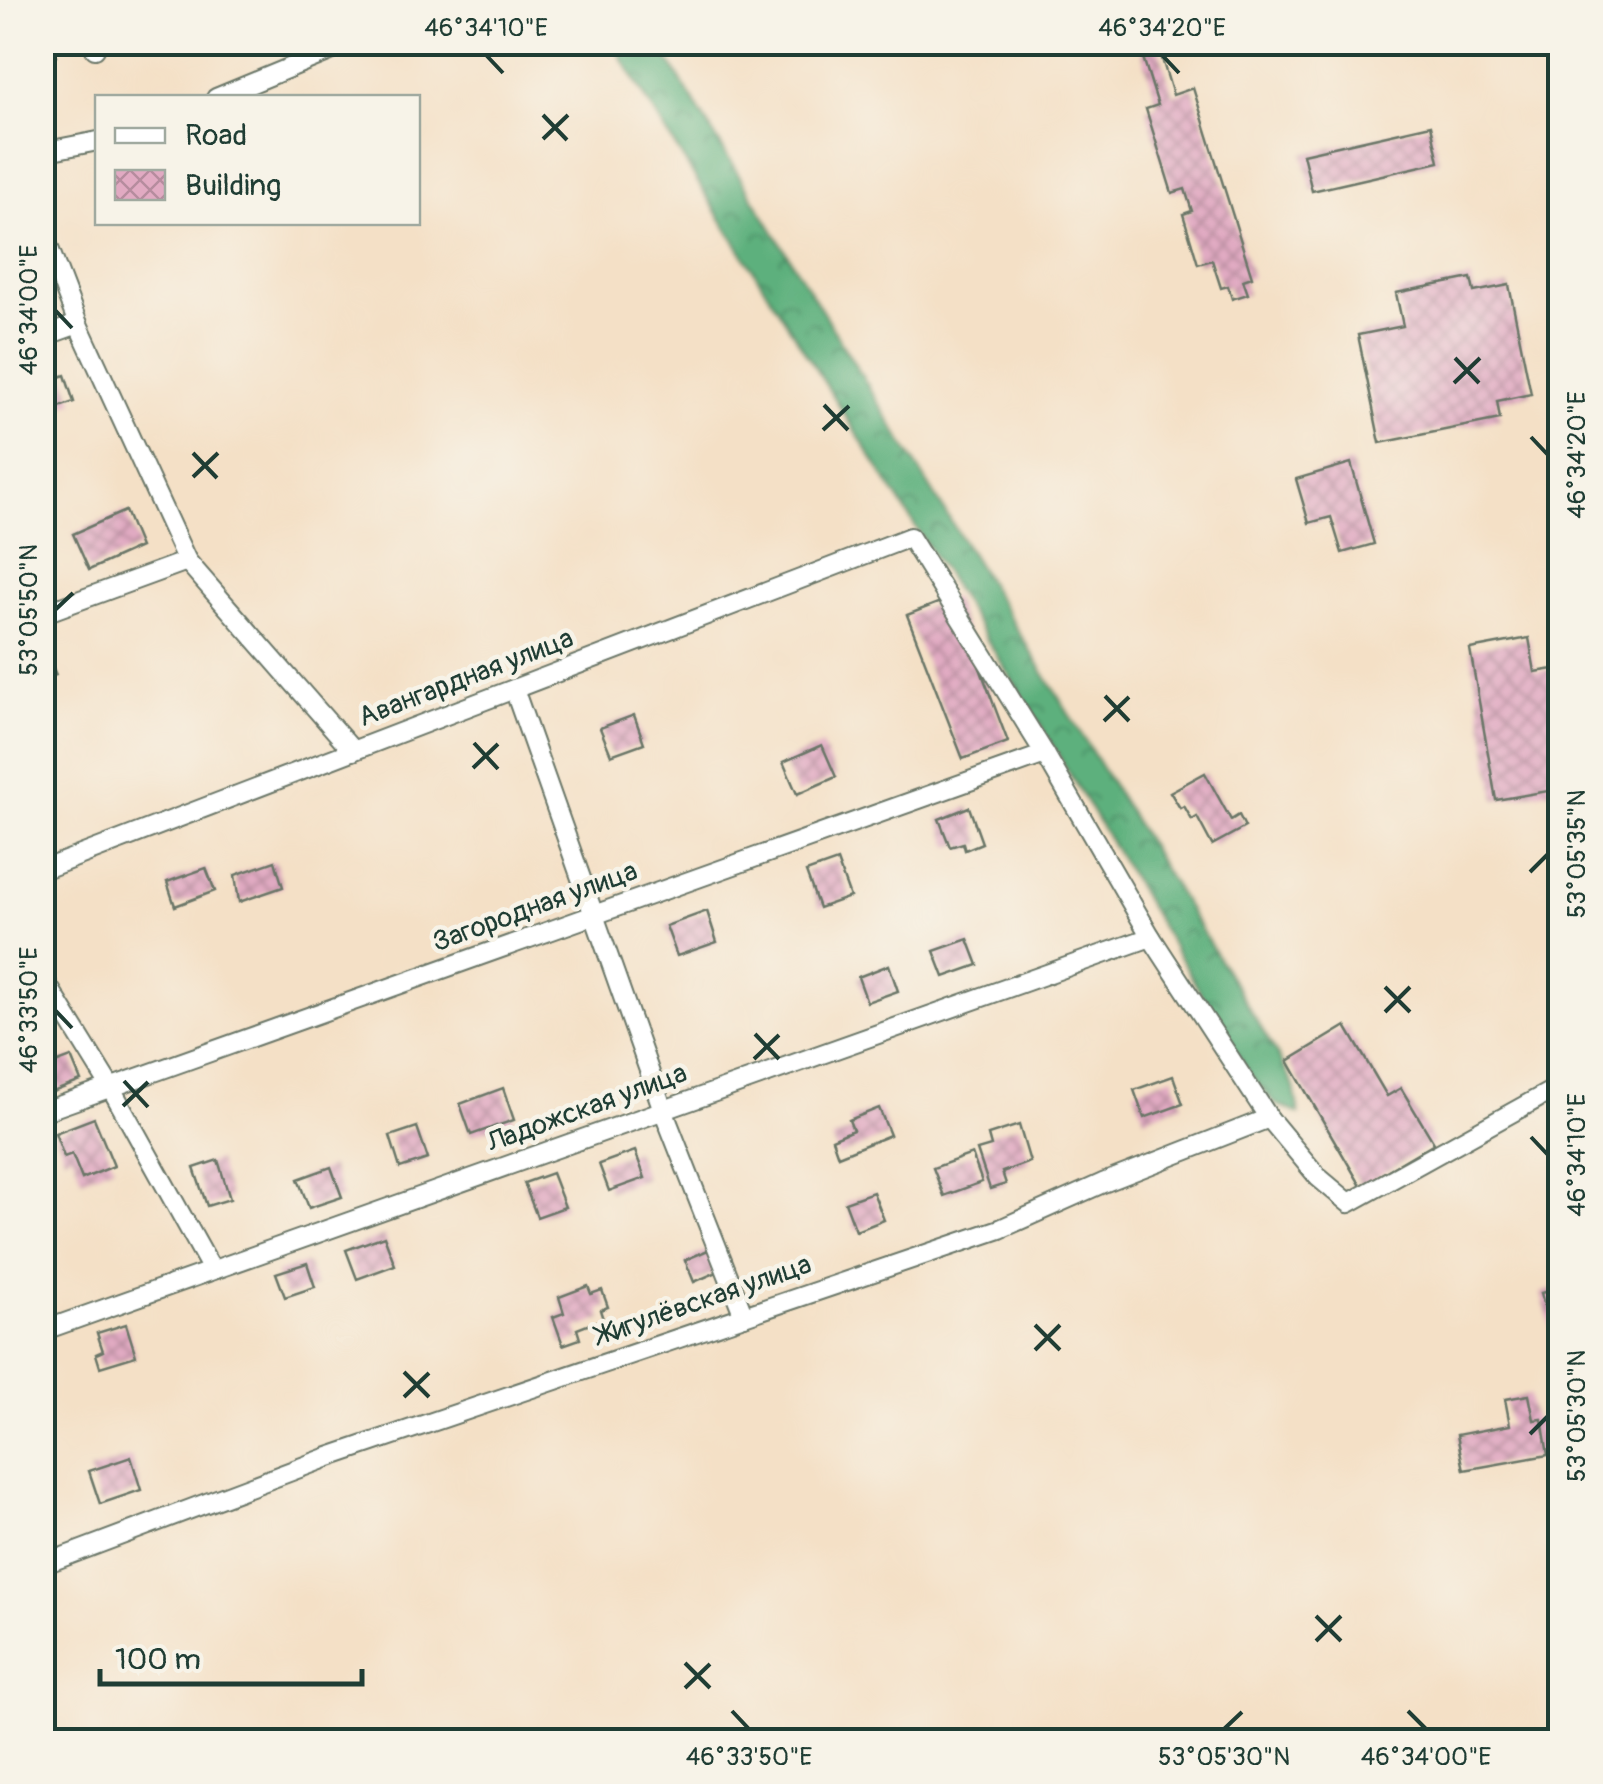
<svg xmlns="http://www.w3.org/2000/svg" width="1603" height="1784" font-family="Pangolin,sans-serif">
<defs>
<pattern id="forest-crowns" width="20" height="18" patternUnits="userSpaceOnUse" patternTransform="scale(2.5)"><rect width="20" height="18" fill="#5db07d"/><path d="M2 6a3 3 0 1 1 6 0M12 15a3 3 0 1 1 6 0" fill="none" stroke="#4c9067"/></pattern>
<pattern id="building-cross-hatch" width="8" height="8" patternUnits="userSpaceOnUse" patternTransform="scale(2.5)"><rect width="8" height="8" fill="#e1aac2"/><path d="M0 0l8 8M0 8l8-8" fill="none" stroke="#b68c9e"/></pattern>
</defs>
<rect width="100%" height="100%" fill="#f7f3e8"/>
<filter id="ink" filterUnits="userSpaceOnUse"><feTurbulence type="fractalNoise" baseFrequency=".01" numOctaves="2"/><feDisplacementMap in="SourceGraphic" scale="20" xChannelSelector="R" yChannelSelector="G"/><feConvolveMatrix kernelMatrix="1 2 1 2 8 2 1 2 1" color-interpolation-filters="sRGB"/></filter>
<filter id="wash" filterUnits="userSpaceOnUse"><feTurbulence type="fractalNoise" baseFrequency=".0048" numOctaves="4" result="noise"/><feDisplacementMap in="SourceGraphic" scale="40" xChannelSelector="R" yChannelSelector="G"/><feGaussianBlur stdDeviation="2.25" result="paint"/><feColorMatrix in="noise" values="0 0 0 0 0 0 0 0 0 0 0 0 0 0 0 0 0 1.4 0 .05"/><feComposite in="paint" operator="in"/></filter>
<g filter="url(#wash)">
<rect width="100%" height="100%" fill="#f4e0c6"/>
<polygon fill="url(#forest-crowns)" stroke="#3e7658" stroke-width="2.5" points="613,43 658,43 1277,1054 1294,1087 1299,1114 1275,1104 1250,1075 1030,708 660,122"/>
<g id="blocks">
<g fill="url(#building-cross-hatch)">
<polygon points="42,42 54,42 56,56 42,57"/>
<polygon points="1158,46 1173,95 1193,88 1252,277 1243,280 1248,294 1232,299 1228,286 1221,288 1212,260 1198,264 1183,214 1192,211 1185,189 1172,193 1146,109 1158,105 1141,51"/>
<polygon points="1431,125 1439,162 1312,191 1303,154"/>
<polygon points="1560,260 1560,290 1558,291 1554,262"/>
<polygon points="1471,278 1474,292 1509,285 1531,394 1497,401 1500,419 1380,443 1358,335 1403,326 1396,293"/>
<polygon points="65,375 74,402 42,413 42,383"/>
<polygon points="1351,463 1374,544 1342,553 1331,517 1309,523 1296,479"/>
<polygon points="125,511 140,547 89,570 73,534"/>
<polygon points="953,597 1008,742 963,759 907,615"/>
<polygon points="1529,638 1535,672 1560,668 1560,789 1496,800 1470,649"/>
<polygon points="42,642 56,675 42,680"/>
<polygon points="634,715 644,743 611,755 600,728"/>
<polygon points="822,745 836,777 797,794 783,762"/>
<polygon points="1205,773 1231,820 1239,815 1245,827 1212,845 1197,817 1192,820 1184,806 1180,808 1170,792"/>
<polygon points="969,807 982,843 965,850 963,843 950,847 939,819"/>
<polygon points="275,861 283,887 239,902 235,875"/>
<polygon points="837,861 850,897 819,908 806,872"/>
<polygon points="206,868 215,891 175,906 167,882"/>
<polygon points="707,911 717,942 677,956 666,926"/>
<polygon points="968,939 978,965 944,977 934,951"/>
<polygon points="889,965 898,991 867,1002 858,977"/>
<polygon points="1346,1026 1387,1096 1401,1088 1434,1143 1361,1186 1288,1061"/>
<polygon points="71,1057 81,1081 45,1095 42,1068"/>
<polygon points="1173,1076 1183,1104 1144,1118 1134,1090"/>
<polygon points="503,1088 514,1120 471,1135 460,1104"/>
<polygon points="879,1108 890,1135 838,1156 832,1139 853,1130 849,1120"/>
<polygon points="94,1118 114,1166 82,1179 72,1154 64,1157 55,1133"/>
<polygon points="1019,1125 1030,1162 1002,1172 1006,1184 990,1189 977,1150 991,1146 988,1135"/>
<polygon points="417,1127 428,1159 400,1168 390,1136"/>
<polygon points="635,1151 645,1178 609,1191 599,1164"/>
<polygon points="972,1154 982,1182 944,1196 933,1168"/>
<polygon points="218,1160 230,1199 207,1206 194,1168"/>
<polygon points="331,1167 342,1197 309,1208 298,1179"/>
<polygon points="552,1173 565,1207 537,1217 524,1183"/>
<polygon points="873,1192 884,1220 856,1231 845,1202"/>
<polygon points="384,1236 395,1265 357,1279 346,1250"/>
<polygon points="715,1247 724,1269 694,1282 685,1260"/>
<polygon points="307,1263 315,1287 285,1297 276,1273"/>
<polygon points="588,1286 591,1294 602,1290 608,1307 600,1310 603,1319 577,1329 580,1339 563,1345 553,1317 564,1313 559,1297"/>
<polygon points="1560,1288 1560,1359 1559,1359 1541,1293"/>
<polygon points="126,1324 136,1356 100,1367 96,1354 103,1351 97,1333"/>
<polygon points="1529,1395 1534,1420 1542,1419 1548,1455 1464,1470 1457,1435 1510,1425 1505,1399"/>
<polygon points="131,1457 141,1490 100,1504 89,1471"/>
</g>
</g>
</g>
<g filter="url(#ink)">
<use href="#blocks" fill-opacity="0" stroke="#6a7667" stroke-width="2.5"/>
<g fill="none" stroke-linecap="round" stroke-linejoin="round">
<defs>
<g id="minor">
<polyline points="94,42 95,49"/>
<polyline points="216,98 352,42"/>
<polyline points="42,152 98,141"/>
<polyline points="42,230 78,324 187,561 353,751"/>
<polyline points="42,337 78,324"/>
<polyline points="42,614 187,561"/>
<polyline points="514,689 663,1110 744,1316"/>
<polyline points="42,870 910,537 1045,754 1151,937 1269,1118"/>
<polyline points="42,976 111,1088 212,1270"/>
<polyline points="42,1112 1045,754"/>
<polyline points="42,1331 1151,937"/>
<polyline points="42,1565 326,1458 1000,1229 1103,1183 1269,1118 1318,1177 1349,1203 1560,1086"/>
</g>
</defs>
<use href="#minor" stroke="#6a7667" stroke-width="22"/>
<use href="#minor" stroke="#fff" stroke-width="18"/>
</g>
</g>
<path fill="none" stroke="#1f3d34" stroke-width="4" d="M486 55 503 73M1162 55 1179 73M543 115 567 140M543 139 568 115M55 310 72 328M1455 358 1479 383M1454 383 1480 358M824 405 848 430M823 430 849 406M1531 437 1548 455M193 453 217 478M193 477 218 453M55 610 73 593M1105 696 1129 721M1104 721 1129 697M474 743 498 769M473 768 498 744M1530 872 1548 854M1385 987 1410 1012M55 1010 72 1028M1385 1012 1410 987M755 1034 779 1059M754 1059 779 1035M124 1081 148 1107M123 1106 148 1082M1531 1137 1548 1155M1035 1325 1060 1350M1035 1350 1060 1325M404 1372 429 1397M404 1397 429 1373M1530 1434 1548 1416M1316 1616 1341 1641M1316 1641 1341 1616M685 1663 710 1688M685 1688 710 1664M732 1711 749 1729M1408 1711 1426 1729M1224 1729 1242 1712"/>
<g text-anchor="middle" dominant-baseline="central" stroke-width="9" stroke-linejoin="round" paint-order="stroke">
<g font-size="28" fill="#1f3d34" stroke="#f7f3e8">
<text transform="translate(466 678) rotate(-21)">Авангардная улица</text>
<text transform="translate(535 907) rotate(-20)">Загородная улица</text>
<text transform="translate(587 1108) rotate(-20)">Ладожская улица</text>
<text transform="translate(704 1300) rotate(-19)">Жигулёвская улица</text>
</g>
</g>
<rect width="1603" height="1784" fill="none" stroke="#f7f3e8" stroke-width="110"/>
<rect x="95" y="95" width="325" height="130" fill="#f7f3e8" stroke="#a1aaa0" stroke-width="2.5"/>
<rect x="115" y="128" width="50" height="15" fill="#ffffff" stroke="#a1aaa0" stroke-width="2.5"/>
<text x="185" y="145" font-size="30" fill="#1f3d34">Road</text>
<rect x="115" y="170" width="50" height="30" fill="url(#building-cross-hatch)" stroke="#a1aaa0" stroke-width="2.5"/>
<text x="185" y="195" font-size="30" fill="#1f3d34">Building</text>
<path d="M100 1669v15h262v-15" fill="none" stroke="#1f3d34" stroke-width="5"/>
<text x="115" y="1669" font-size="30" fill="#1f3d34" stroke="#f7f3e8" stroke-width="8" paint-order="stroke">100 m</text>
<rect x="55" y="55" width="1493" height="1674" fill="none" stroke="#1f3d34" stroke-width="4"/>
<g font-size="25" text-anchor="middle" fill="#1f3d34">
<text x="486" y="36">46°34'10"E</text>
<text x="1162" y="36">46°34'20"E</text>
<text transform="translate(28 310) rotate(-90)" y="9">46°34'00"E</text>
<text transform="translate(1576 455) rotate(-90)" y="9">46°34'20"E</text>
<text transform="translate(28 610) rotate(-90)" y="9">53°05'50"N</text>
<text transform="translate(1576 854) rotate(-90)" y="9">53°05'35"N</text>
<text transform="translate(28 1010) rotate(-90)" y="9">46°33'50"E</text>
<text transform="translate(1576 1155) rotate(-90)" y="9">46°34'10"E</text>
<text transform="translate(1576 1416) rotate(-90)" y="9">53°05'30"N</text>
<text x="749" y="1765">46°33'50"E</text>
<text x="1224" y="1765">53°05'30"N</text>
<text x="1426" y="1765">46°34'00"E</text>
</g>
</svg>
